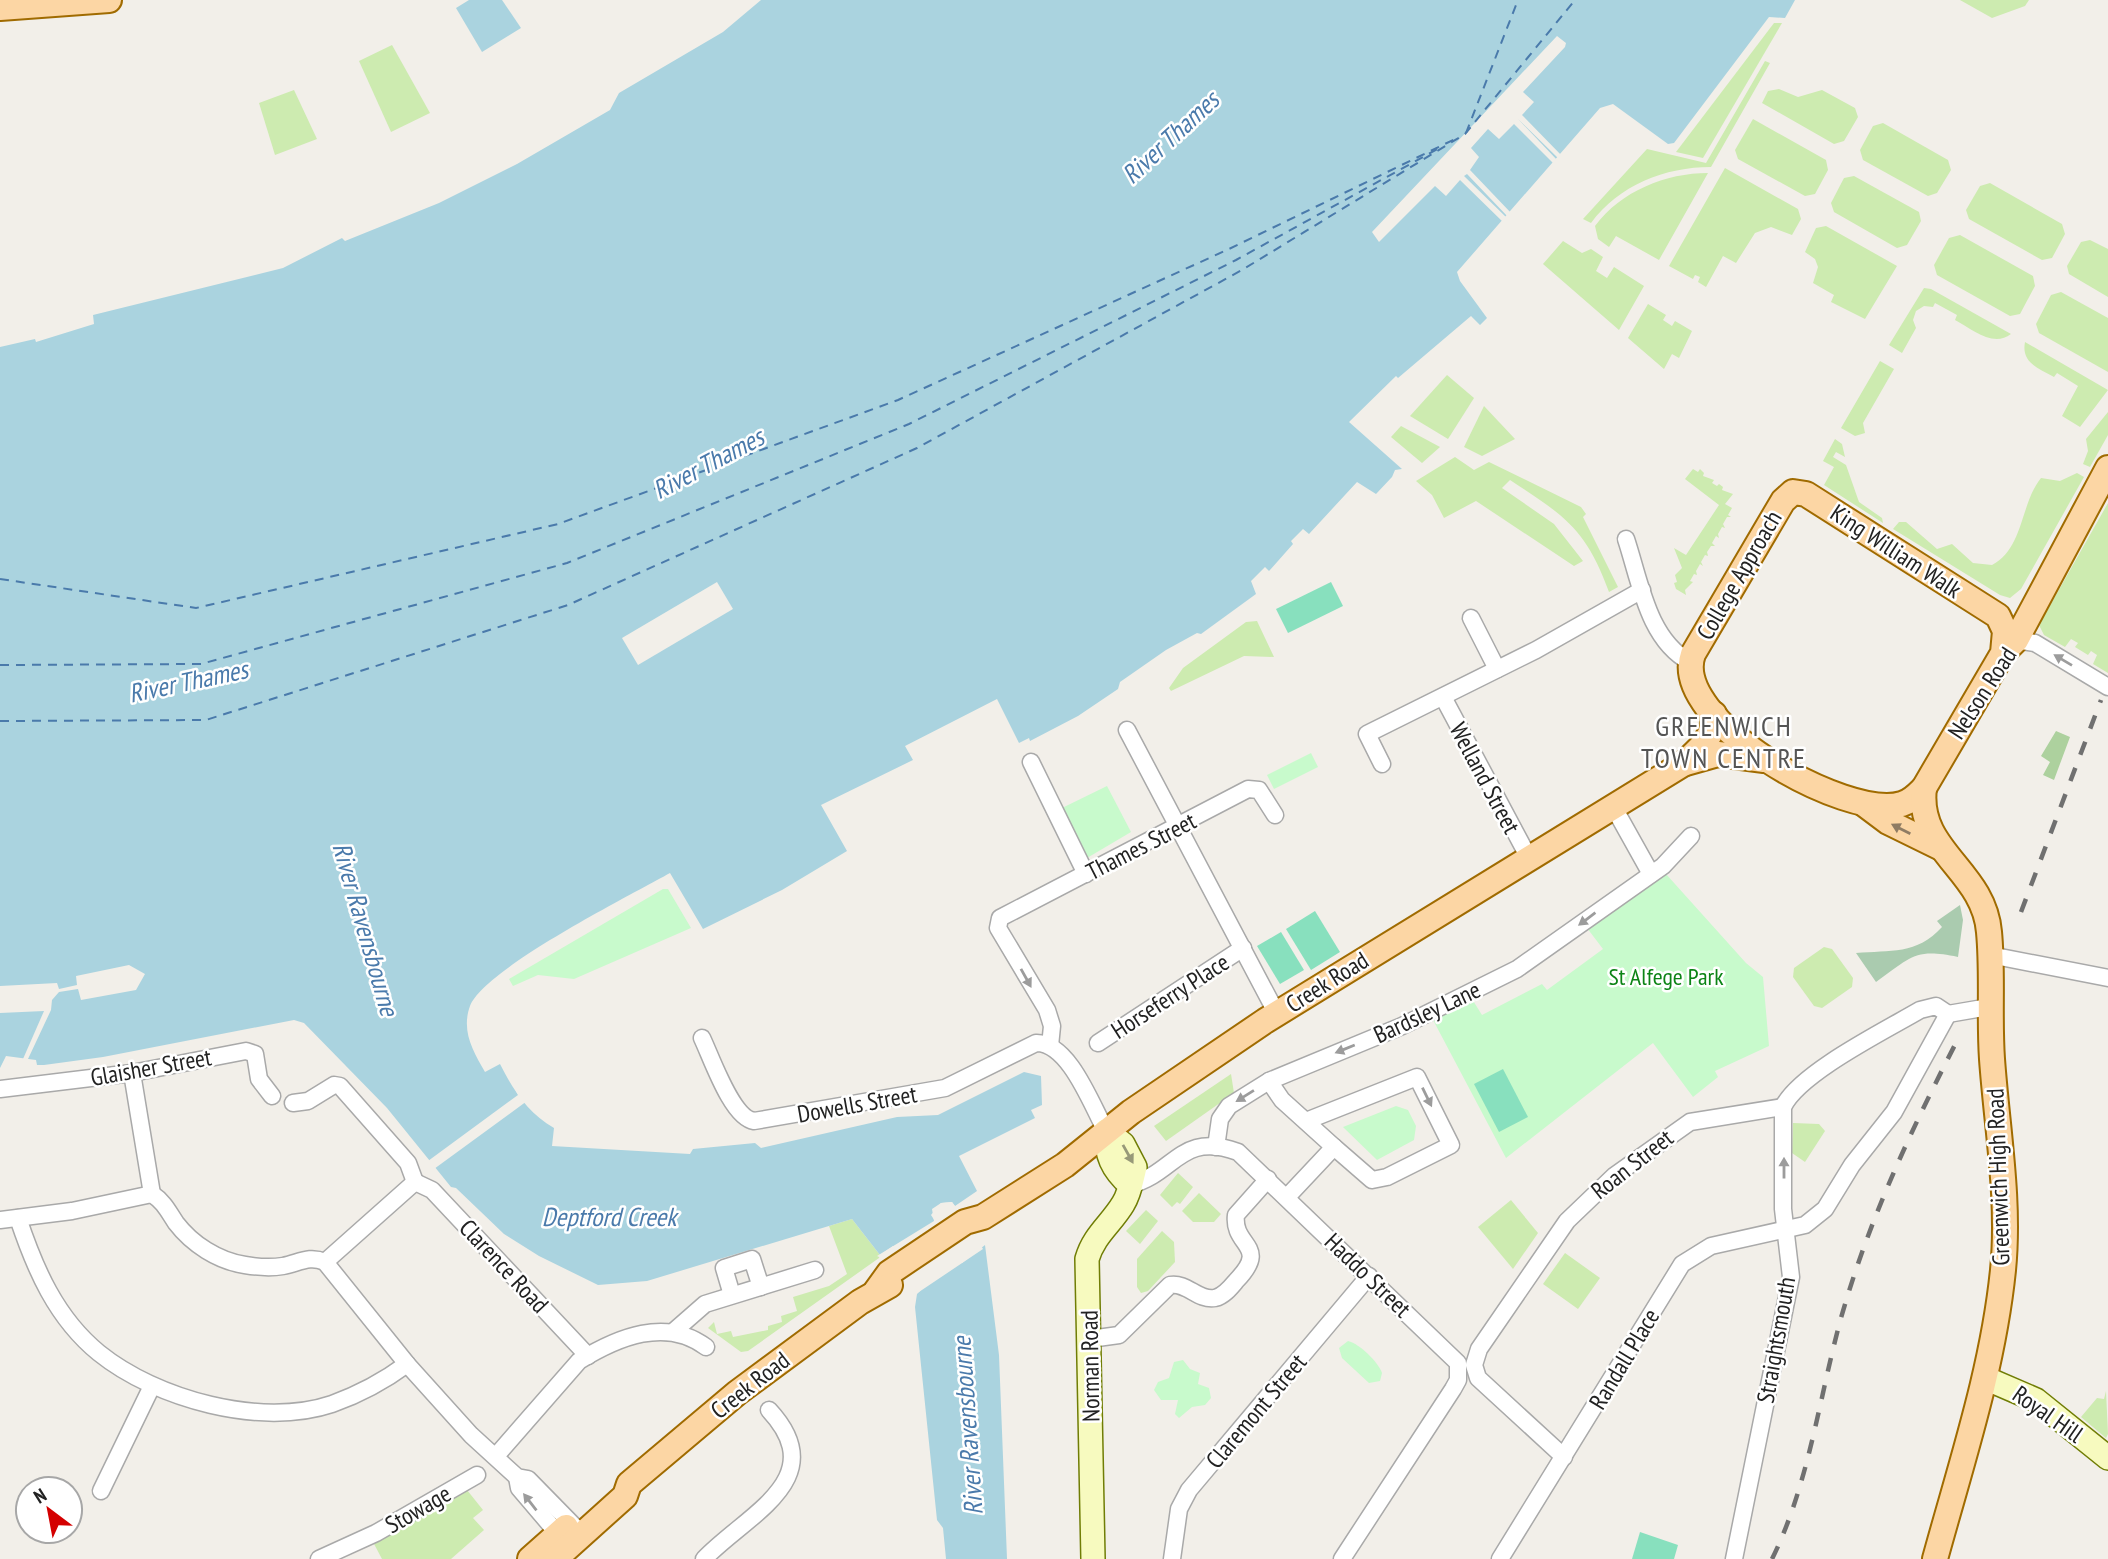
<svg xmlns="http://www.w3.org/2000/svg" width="2108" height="1559" font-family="'PT Sans Narrow',sans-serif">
<rect width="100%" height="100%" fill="#f2efe9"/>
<g fill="#cdebb0">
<polygon points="1960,0 2029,0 2025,6 1992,18"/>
<polygon points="1774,23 1782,23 1703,158 1676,152"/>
<polygon points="392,45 430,113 391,132 359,61"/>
<path d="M1765 61 1770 63 1711 167C1665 167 1619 185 1591 223L1583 219 1647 149 1706 163Z"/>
<polygon points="1779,89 1798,97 1822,90 1855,108 1858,117 1844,141 1834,144 1762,103 1768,91"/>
<polygon points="294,90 317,139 275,155 259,103"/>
<polygon points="1753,119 1826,160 1828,170 1815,194 1805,196 1738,159 1735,150"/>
<polygon points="1883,123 1948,160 1951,170 1937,193 1928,196 1863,160 1860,150 1873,126"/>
<polygon points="1725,168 1798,209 1801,219 1792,235 1771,227 1755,233 1736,263 1723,256 1706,287 1698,282 1700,277 1695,275 1693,279 1669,266"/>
<path d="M1708 173 1659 260 1616 236 1609 247 1598 239 1595 226C1621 191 1666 173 1708 173Z"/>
<polygon points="1854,176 1919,212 1921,221 1907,245 1897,248 1834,212 1831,203 1844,178"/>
<polygon points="1990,183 2062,224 2065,234 2052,258 2042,260 1969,219 1966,210 1980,186"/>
<polygon points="1826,226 1897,266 1865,319 1831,302 1834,295 1813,283 1818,267 1815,259 1805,252 1816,228"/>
<polygon points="1960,235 2033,276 2035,286 2020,314 2010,316 1937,275 1934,265 1949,238"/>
<polygon points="2090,240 2108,249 2108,297 2069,274 2067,266 2081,242"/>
<polygon points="1563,241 1582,253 1591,249 1603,257 1596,271 1607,278 1614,267 1644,286 1619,330 1543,264"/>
<path d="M1924 288 1931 289 2011 334C1993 348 1972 329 1955 320L1957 315 1935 303 1933 307 1924 306 1916 311 1913 320 1916 328 1902 353 1889 345Z"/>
<polygon points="2061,292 2108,318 2108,372 2039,333 2036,324 2051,295"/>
<polygon points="1648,304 1666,315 1663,320 1672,326 1675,321 1692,331 1679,358 1672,354 1664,369 1628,338"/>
<path d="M2025 342 2108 390 2080 427 2062 416 2078 386 2057 373 2054 377C2038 368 2021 363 2025 342Z"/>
<polygon points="1880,361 1894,369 1863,423 1865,433 1855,436 1841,428"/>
<polygon points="1447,375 1474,398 1448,439 1410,416"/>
<polygon points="1484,406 1515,439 1482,456 1464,447"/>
<polygon points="2108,412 2108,435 2090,467 2083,464 2088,451 2086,439"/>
<polygon points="1401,426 1440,447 1422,463 1391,437"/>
<polygon points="1835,439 1842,444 1845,457 1836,452 1833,457 1846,465 1859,502 1882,518 1883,523 1824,485 1834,467 1823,461"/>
<path d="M1455 457 1474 470 1489 462 1581 507 1586 514 1583 517 1618 587 1609 592C1586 529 1565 516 1510 480L1502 488 1554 524 1583 561 1574 566 1476 501 1444 518 1432 495 1416 481Z"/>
<polygon points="1693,469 1698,472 1700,469 1704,473 1703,476 1714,480 1712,483 1717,486 1719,484 1723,487 1722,490 1733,494 1725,504 1732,508 1728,515 1731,517 1727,517 1723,524 1725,528 1722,527 1718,534 1719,538 1716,536 1712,543 1715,546 1711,546 1707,552 1708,556 1705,555 1701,562 1703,566 1700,564 1696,571 1697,575 1694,574 1690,581 1693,582 1685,590 1686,595 1676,589 1674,583 1677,582 1675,575 1682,568 1674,548 1686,555 1719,505 1685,479"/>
<path d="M2077 473 2084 477 2021 589 2010 598 2000 595 1893 529 1899 522H1906L1937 549 1952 544 1973 563 1992 565C2024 548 2020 504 2041 478L2060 481Z"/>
<polygon points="2108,503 2108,673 2093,664 2097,655 2091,651 2088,655 2075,647 2078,643 2071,639 2065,647 2044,635 2039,625"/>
<polygon points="1257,621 1274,657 1244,656 1171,691 1169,688 1183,668 1246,622"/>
<polygon points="1824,947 1832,949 1853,978 1852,987 1822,1008 1814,1006 1793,977 1794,968"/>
<polygon points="1231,1074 1234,1093 1166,1141 1154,1126"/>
<polygon points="1793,1123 1819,1124 1825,1131 1805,1162 1792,1153"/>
<polygon points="1178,1173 1193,1187 1180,1204 1177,1202 1172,1207 1160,1195"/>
<polygon points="1199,1193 1221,1214 1214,1222 1193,1222 1182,1211"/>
<polygon points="1511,1200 1538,1233 1513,1269 1478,1227"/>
<polygon points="1146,1210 1158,1221 1140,1244 1126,1231"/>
<polygon points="852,1219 880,1255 879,1258 748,1351 741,1352 708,1328 714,1322 717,1334 731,1331 733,1337 768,1330 768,1326 782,1322 781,1316 797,1311 793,1297 829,1286 847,1274 829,1226"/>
<polygon points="1162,1231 1174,1242 1175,1262 1148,1291 1141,1293 1137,1287 1137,1259"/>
<polygon points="1565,1253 1600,1278 1578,1309 1543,1284"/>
<polygon points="2106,1391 2108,1434 2106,1438 2081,1417 2097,1398 2104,1399"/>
<polygon points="467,1490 483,1510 473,1518 484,1530 451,1559 382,1559 373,1542"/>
</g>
<polygon fill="#add19e" points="2056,731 2070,737 2054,780 2043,775 2050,762 2041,756"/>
<path fill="#aacbaf" d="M1960 905 1963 920 1958 957C1914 948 1912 957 1876 982L1856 953C1890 950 1917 955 1942 927L1937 921Z"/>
<g fill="#c8facc">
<polygon points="1311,753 1318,767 1274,789 1267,775"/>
<polygon points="1107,786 1131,832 1087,858 1062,808"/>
<polygon points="1666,874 1746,963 1763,977 1769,1046 1715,1071 1718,1077 1693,1097 1653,1043 1506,1158 1432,1018 1472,999 1482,1015 1542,984 1547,990 1603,949 1587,928"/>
<polygon points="663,889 668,889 691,928 574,979 538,975 513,986 509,979"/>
<polygon points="1396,1106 1408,1110 1416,1126 1414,1140 1377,1160 1343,1127"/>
<path d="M1348 1341C1360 1344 1378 1362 1382 1373L1380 1381 1369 1383 1342 1358 1339 1348Z"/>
<polygon points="1183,1360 1190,1369 1200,1373 1198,1384 1209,1388 1211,1398 1205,1405 1192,1407 1179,1418 1175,1414 1178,1400 1161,1400 1154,1390 1158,1382 1169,1378 1174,1362"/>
</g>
<g fill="#88e0be">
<polygon points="1331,582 1343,606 1288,633 1276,609"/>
<polygon points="1315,911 1340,952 1311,970 1286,929"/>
<polygon points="1281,932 1304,970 1280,984 1257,946"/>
<polygon points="1503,1069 1528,1117 1499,1132 1474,1084"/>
<polygon points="1640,1532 1678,1545 1674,1559 1632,1559"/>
</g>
<g fill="#aad3df">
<polygon points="469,0 502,0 521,28 482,52 456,8"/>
<path d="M761 0H1795L1785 18 1769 17 1674 143 1668 144 1613 104 1600 108 1457 272 1460 281 1487 318 1480 325 1471 316 1398 378 1396 376 1349 422 1402 469 1395 470 1392 477 1376 494 1357 482 1309 534 1303 529 1291 541 1293 544 1269 571 1265 567 1251 581 1256 594 1201 634 1197 633 1166 650 1120 682 1118 689 1078 716 1030 741 1029 738 1019 743 997 699 905 746 913 760 821 805 847 851 782 890 703 929 670 873C629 896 484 969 470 1006 461 1031 473 1051 485 1072L500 1064C513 1090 528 1113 554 1128L552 1146 690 1154 693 1149 755 1143 761 1148 897 1117 938 1115 1024 1072 1041 1076 1042 1105 1031 1110 1035 1118 959 1156 977 1191 955 1206 952 1202 941 1203 931 1215 962 1263 985 1245 999 1355 1007 1559H946L943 1528 937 1520 915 1307 917 1294 922 1289 893 1246 880 1255 852 1219 647 1281 598 1285 539 1256 504 1234 456 1188 451 1187 387 1108 304 1023 294 1020 103 1057 44 1065H37L36 1060 6 1056 0 1068V347L35 339 36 342 94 324 93 315 283 268 342 238 345 241 439 203 517 164 610 110 619 93 723 32Z"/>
</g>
<g fill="#f2efe9">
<polygon points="1557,36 1566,43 1565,47 1523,92 1534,102 1522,115 1563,157 1560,160 1518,119 1558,161 1555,165 1514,124 1499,139 1488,129 1471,148 1479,157 1470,170 1512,214 1509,218 1467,174 1464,176 1508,219 1504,223 1460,180 1446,196 1435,186 1379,242 1372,232"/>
<polygon points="717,582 733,609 638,665 622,638"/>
<polygon points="129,965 145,974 136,990 81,1000 78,989 59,992 52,1000 51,1010 28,1059 23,1059 44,1011 0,1013 0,986 57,983 59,989 77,985 76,976"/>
<polygon points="501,1061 527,1101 434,1169 428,1161 518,1095"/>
<polygon points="952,1202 957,1209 941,1207 935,1211 937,1219 963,1258 980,1244 983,1249 913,1296 917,1289 892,1251 881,1258 877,1256 934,1221 932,1209 941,1203"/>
</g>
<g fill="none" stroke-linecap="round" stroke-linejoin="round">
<g stroke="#4a7aab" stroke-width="2" stroke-dasharray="9 7" stroke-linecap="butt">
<polyline points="1466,133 1518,0"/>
<polyline points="0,579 196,608 558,524 898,400 1229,249 1455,139"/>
<polyline points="0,665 201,664 567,563 909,424 1236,260 1443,146"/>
<polyline points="0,721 206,720 568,605 917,448 1242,270 1465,134 1575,0"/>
</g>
<defs>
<g id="street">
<path d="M1626 539C1640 581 1648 640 1690 662"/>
<polyline points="1471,618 1497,669"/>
<polyline points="2016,640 2035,643 2108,687"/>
<polyline points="1443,697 1529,858"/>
<polyline points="1127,730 1277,1014"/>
<polyline points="1031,762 1086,874"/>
<polyline points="1382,764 1367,734 1536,650 1642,590"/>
<polyline points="1613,806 1651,874"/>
<polyline points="1990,955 2108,978"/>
<polyline points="1948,1014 1989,1007"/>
<path d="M702 1038C712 1059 732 1118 754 1121L945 1088 1036 1043C1069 1042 1092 1106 1106 1131"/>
<polyline points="1098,1043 1243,948"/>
<polyline points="1050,1046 1052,1026 1047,1010 998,928 1000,918 1248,789 1259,790 1275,815"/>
<polyline points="132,1073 152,1194"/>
<polyline points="1269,1081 1282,1100 1334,1147 1287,1197"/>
<polyline points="0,1089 132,1073 246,1051 255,1054 259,1079 272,1096"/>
<polyline points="293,1103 308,1101 334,1085 340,1086 408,1163 415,1182"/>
<polyline points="1306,1121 1417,1077 1451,1145 1387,1177 1372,1180 1334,1147"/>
<polyline points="1216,1147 1220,1119 1229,1106 1269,1081 1402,1026 1517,969 1663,866 1691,836"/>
<polyline points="415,1182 432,1190 588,1356"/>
<path d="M1130 1185C1176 1173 1180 1131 1238 1152L1458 1363V1380L1453 1389 1342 1559"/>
<path d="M18 1218C35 1269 56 1318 99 1353 156 1399 261 1428 332 1404 360 1394 384 1381 407 1364"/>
<path d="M0 1220 72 1211 152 1194C164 1202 168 1211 176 1223 192 1244 218 1261 245 1265 257 1267 271 1268 283 1266 299 1263 309 1255 325 1262L407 1364 471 1435 517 1477 528 1479 578 1530"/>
<polyline points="325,1262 415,1182"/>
<polyline points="732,1295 724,1268 752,1259 761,1287"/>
<polyline points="673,1332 705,1304 815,1270"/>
<path d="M1090 1339 1119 1335 1170 1285C1187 1282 1198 1301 1215 1298 1224 1296 1231 1287 1236 1281 1271 1245 1232 1247 1236 1215L1268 1179"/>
<path d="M496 1456 579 1361C618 1337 666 1317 706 1347"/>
<polyline points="1564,1457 1478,1378 1474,1365 1479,1349 1567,1221 1614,1176 1690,1122 1783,1107"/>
<polyline points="517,1477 519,1488 564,1541"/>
<polyline points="101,1491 152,1386"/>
<polyline points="319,1559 376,1533 477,1475"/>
<path d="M704 1559C747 1514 833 1479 769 1410"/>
<polyline points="1172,1559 1179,1509 1189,1490 1369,1276"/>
<polyline points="1500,1559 1682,1264 1711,1246 1805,1225 1825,1209 1852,1165 1894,1112 1948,1014"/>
<path d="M1734 1559 1791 1277 1783 1209V1107C1799 1073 1886 1030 1920 1010L1936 1006 1948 1014"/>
</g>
<g id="secondary">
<path d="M1106 1131C1106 1155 1112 1169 1130 1185"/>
<polyline points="1985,1378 2036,1400 2108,1458"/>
<path d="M1093 1559 1087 1259C1094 1235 1111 1224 1123 1204 1130 1193 1132 1179 1135 1167L1123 1144 1106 1131"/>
</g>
<g id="primary">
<polyline points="0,8 109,0"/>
<path d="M2003 653 2005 631 1998 616 1806 494 1793 492 1783 501 1693 654C1669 720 1846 821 1902 804 1912 801 1917 795 1924 788L2003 653 2016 640 2108 468"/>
<polyline points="1686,763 1718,754 1764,760"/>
<path d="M1924 788C1916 851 1984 870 1989 932 1993 974 1989 1016 1992 1059 1997 1129 2010 1200 2003 1270 1993 1369 1961 1464 1935 1559"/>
<polyline points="1864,804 1888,822 1941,848"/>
<path d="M876 1291 889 1273 965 1222 983 1217 1065 1165 1131 1112 1265 1021 1683 764C1699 749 1714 739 1714 714"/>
<polyline points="530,1559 566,1527"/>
<polyline points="555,1559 625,1496 629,1484 737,1393 860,1302 890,1285"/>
</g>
</defs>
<use href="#street" stroke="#a9a9a9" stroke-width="19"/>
<use href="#secondary" stroke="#707d05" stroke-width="26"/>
<use href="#primary" stroke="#a06b00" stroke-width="28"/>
<use href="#street" stroke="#fff" stroke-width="16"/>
<use href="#secondary" stroke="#f7fabf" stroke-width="23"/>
<use href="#primary" stroke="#fcd6a4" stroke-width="24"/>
<g stroke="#707070" stroke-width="4.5" stroke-dasharray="14 14" stroke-linecap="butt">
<polyline points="2021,912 2101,700"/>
<path d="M1772 1559C1809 1484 1819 1398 1841 1318 1869 1219 1912 1128 1959 1037"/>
</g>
</g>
<defs><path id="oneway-solid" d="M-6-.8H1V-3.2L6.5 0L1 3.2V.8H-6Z" transform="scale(1.75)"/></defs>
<g fill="#9c9c9c">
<use href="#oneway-solid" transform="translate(2063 660) rotate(-149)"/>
<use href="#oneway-solid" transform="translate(1587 919) rotate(143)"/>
<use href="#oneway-solid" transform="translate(1026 978) rotate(61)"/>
<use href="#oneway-solid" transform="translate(1345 1049) rotate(158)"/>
<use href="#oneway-solid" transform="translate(1245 1096) rotate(148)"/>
<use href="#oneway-solid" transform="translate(1427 1097) rotate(64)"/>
<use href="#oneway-solid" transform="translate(1784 1168) rotate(-90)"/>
<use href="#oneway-solid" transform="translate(530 1502) rotate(-128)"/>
</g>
<use fill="#8f7c63" href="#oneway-solid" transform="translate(1901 829) rotate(-153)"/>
<use fill="#979978" href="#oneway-solid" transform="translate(1128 1154) rotate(61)"/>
<g text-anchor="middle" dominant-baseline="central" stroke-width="5" stroke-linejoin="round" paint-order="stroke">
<g font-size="24" fill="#222" stroke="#fff">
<text transform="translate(1896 551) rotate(33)">King William Walk</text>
<text transform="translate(1739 575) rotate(-60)">College Approach</text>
<text transform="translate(1982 693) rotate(-57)">Nelson Road</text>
<text transform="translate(1485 778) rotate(62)">Welland Street</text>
<text transform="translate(1141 846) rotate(-27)">Thames Street</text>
<text transform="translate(1327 982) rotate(-32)">Creek Road</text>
<text transform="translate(1170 996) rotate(-33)">Horseferry Place</text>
<text transform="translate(1427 1012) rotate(-25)">Bardsley Lane</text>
<text transform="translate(151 1067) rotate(-10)">Glaisher Street</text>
<text transform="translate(857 1104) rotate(-10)">Dowells Street</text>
<text transform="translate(1632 1164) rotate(-38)">Roan Street</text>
<text transform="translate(1998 1177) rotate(-92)">Greenwich High Road</text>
<text transform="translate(504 1266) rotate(47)">Clarence Road</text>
<text transform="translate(1368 1275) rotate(44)">Haddo Street</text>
<text transform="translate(1776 1340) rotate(-80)">Straightsmouth</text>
<text transform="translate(1624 1359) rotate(-59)">Randall Place</text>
<text transform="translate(1090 1366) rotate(-91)">Norman Road</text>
<text transform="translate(750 1385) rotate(-38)">Creek Road</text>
<text transform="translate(1256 1411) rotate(-50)">Claremont Street</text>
<text transform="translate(2048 1414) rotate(35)">Royal Hill</text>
<text transform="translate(418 1509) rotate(-30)">Stowage</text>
</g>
<g font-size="24" fill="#0c8416" stroke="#fff">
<text x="1666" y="976">St Alfege Park</text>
</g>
<g font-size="26" font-style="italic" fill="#4a7aab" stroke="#fff">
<text transform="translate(1170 137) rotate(-43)">River Thames</text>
<text transform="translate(708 463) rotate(-28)">River Thames</text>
<text transform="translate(188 681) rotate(-12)">River Thames</text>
<text transform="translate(366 929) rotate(74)">River Ravensbourne</text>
<text x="609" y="1216">Deptford Creek</text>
<text transform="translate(967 1426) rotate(-94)">River Ravensbourne</text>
</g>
<g font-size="28" letter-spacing="2" fill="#555" stroke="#fff">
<text x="1724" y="725">GREENWICH<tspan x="1724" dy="32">TOWN CENTRE</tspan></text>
</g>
</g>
<g transform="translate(49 1510) rotate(328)"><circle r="33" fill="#ffffff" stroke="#a7a7a7" stroke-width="2"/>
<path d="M0-5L12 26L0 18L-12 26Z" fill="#d40000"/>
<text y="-10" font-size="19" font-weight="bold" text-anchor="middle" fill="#222222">N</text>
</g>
</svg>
